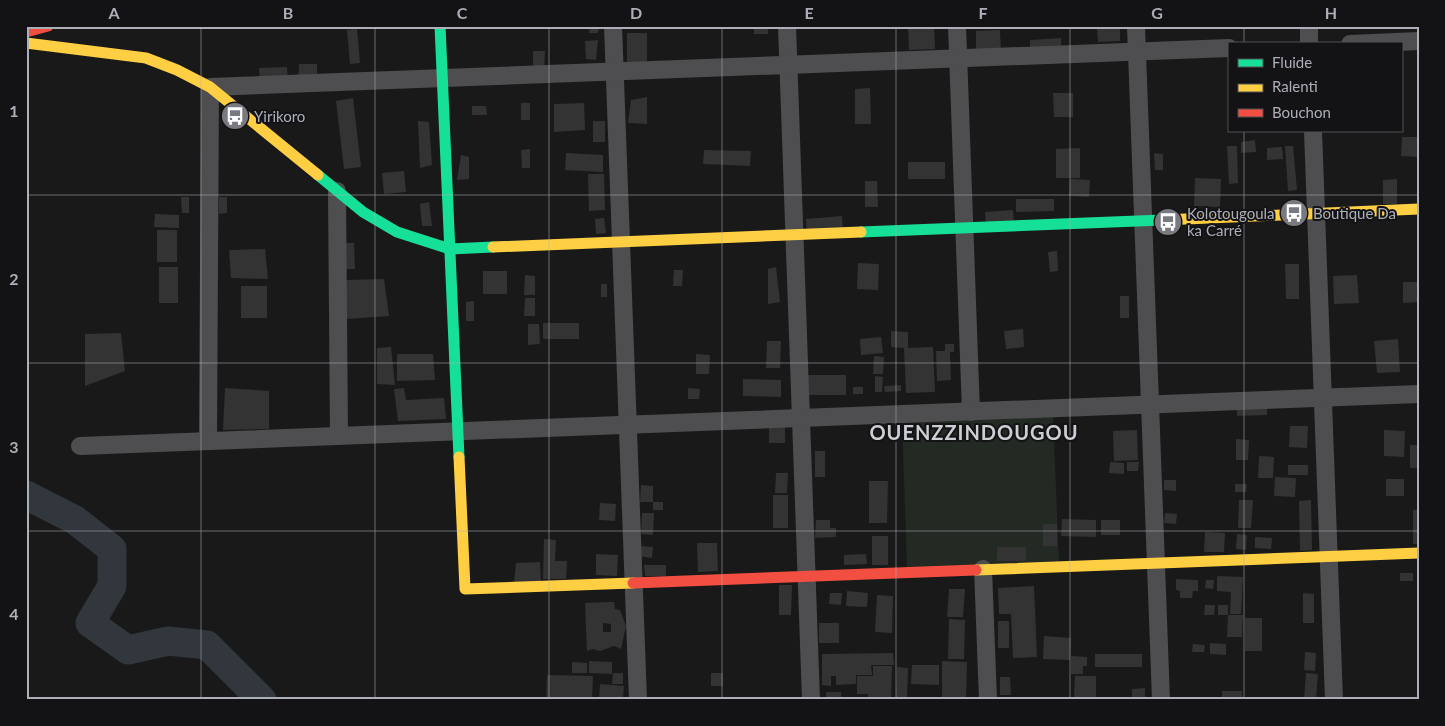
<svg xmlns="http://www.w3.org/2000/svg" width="1445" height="726" font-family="Lato,sans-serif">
<rect width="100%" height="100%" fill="#191919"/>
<polygon fill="#232923" points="1053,414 1059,562 907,568 902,420"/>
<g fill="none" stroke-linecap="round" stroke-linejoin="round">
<polyline stroke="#31373d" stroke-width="29" points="26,495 75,520 112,549 112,586 90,623 128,650 168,641 207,645 262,700"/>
</g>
<g fill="#333334" fill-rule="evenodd">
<polygon points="590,26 599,26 598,33 589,33"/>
<rect x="754" y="26" width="14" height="8"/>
<polygon points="908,26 934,26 935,49 909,50"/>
<polygon points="1097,26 1120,26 1120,41 1098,42"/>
<polygon points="357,29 360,63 350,64 347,30"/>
<polygon points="1000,30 1001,53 976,53 976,31"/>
<rect x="627" y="33" width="20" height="32"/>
<polygon points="1061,38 1061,50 1030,51 1030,40"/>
<polygon points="598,40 596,60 586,59 585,41"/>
<polygon points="533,51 545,51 544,72 533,71"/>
<polygon points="299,64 317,64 317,82 298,82"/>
<polygon points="287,67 288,83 260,84 259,68"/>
<polygon points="870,88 871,124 855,124 855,89"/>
<polygon points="1053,93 1073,93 1073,117 1054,117"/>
<polygon points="647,97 647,124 628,123 631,100"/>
<polygon points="353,98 361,167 344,169 336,101"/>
<rect x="521" y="103" width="9" height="17"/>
<polygon points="584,103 585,130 554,132 554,104"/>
<polygon points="472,106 486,106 487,115 472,115"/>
<polygon points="418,121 429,122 432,165 420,168"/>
<rect x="593" y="121" width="12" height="21"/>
<polygon points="1402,137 1419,137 1419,157 1401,156"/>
<polygon points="1255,140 1256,152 1241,153 1241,142"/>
<polygon points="1227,146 1237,146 1238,183 1229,184"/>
<polygon points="1285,146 1293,146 1297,190 1288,191"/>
<polygon points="1282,147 1283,159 1267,160 1267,148"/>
<polygon points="1080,148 1080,178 1056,178 1056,149"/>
<polygon points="530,149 530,168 522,168 521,150"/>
<polygon points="704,150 751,151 750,166 703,164"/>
<polygon points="566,153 603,155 603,172 565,170"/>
<polygon points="1154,153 1163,154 1163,170 1155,170"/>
<polygon points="461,155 469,157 469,179 457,180"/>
<rect x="908" y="162" width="37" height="17"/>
<polygon points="404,171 406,192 384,194 382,173"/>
<polygon points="588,174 604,174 605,210 589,211"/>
<polygon points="1195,178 1221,179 1220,207 1194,206"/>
<polygon points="1070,179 1090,180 1089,197 1069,196"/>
<polygon points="1397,179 1397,204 1383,204 1383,180"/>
<polygon points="865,181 877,181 878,207 865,207"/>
<polygon points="181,197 189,197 189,213 182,213"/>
<polygon points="219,197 227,197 227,213 219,214"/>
<polygon points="1016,199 1054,199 1054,211 1016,212"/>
<polygon points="429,202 432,226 422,226 420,204"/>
<polygon points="1013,210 1014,223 986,226 985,212"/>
<polygon points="155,214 179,215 179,228 154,227"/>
<polygon points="842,216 843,232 807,235 806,219"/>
<polygon points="604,218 606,233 596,234 595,219"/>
<rect x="157" y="230" width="20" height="32"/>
<polygon points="344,243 354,243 355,269 345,269"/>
<polygon points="265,249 268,279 231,278 229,250"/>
<polygon points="1057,251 1058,271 1050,272 1048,252"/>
<polygon points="858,263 879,264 878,290 857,289"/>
<polygon points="1285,264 1299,264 1299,299 1286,299"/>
<rect x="159" y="267" width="19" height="36"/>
<polygon points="776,267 780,302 768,304 768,269"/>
<polygon points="674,270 683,270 682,286 673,286"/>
<rect x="483" y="271" width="24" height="23"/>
<polygon points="525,275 535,276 535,295 524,295"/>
<polygon points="1357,275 1359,303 1334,304 1333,276"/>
<polygon points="384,279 389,316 346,319 346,280"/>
<polygon points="1403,282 1419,282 1419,302 1403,303"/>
<rect x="601" y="284" width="6" height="13"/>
<rect x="241" y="286" width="26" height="32"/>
<rect x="1120" y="296" width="9" height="22"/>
<polygon points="525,298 535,298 535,316 524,316"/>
<polygon points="474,301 474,321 466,321 466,302"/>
<rect x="543" y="323" width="36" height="16"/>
<polygon points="528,324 539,324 540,344 528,345"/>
<polygon points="1023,329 1024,347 1006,349 1004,331"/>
<polygon points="891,331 908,332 908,348 933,347 935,392 906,393 904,348 891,347"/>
<polygon points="121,333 125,371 85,386 85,334"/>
<polygon points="881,337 883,353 861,355 860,339"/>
<polygon points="1398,339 1400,372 1377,373 1374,341"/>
<polygon points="767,341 781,341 780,368 766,368"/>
<polygon points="945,344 954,344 954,352 950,352 951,380 937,381 936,351 945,351"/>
<polygon points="391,347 395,385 377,384 377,348"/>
<polygon points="397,354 433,354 435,380 397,381"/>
<polygon points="696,354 710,355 709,374 696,374"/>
<polygon points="874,356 884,357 883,374 873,374"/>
<rect x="805" y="375" width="41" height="20"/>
<polygon points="875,376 883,377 882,392 875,392"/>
<polygon points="743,379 781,380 781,397 743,396"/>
<polygon points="901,385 901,391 885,392 884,386"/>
<rect x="853" y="387" width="10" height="7"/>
<polygon points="225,388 269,391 269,429 223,430"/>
<polygon points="404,388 406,400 444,398 446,419 398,421 394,389"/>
<polygon points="688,388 700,389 699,399 688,399"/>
<polygon points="1267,401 1267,415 1237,416 1237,402"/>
<rect x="769" y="424" width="16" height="19"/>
<polygon points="1290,426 1308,426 1307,448 1289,447"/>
<polygon points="1137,430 1138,460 1114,461 1113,431"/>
<polygon points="1384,430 1405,431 1404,457 1384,456"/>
<polygon points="1236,439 1249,440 1248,460 1236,460"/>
<rect x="1410" y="445" width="9" height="23"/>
<rect x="815" y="451" width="10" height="26"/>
<polygon points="1259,456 1274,457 1273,478 1258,478"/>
<polygon points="1110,462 1124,463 1124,474 1109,473"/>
<polygon points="1127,462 1139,462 1138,471 1127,471"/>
<rect x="1288" y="465" width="20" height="10"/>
<polygon points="776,473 788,473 787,493 775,493"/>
<polygon points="1275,477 1296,478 1295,497 1274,496"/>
<rect x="1386" y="479" width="18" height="17"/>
<polygon points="1164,480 1176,480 1176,491 1164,490"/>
<polygon points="869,481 888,481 887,523 869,523"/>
<polygon points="1235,484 1247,484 1246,492 1235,492"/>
<polygon points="641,485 653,486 653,502 640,502"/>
<rect x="773" y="495" width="15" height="33"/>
<polygon points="1239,500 1253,500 1251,528 1238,528"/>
<polygon points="1311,500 1312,550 1300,551 1299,501"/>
<rect x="653" y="502" width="10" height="8"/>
<polygon points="600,503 616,504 615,521 599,520"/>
<rect x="1413" y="510" width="6" height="34"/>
<polygon points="642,513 654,513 653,535 641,534"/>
<polygon points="1165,513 1177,514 1176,524 1164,523"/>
<polygon points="1062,519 1096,520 1096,537 1061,536"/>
<polygon points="816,520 830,520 830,528 836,528 836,537 815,538"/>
<rect x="1101" y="520" width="19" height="15"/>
<rect x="1043" y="524" width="14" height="22"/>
<polygon points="1205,532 1225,533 1224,552 1204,552"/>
<polygon points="1237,534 1247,535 1246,550 1236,549"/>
<rect x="872" y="536" width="16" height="29"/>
<polygon points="1255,537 1272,538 1271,549 1255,548"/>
<polygon points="544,539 556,540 555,561 567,561 566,579 543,579"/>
<polygon points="697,543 717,543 718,571 698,572"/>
<polygon points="639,546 653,547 652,558 638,556"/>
<rect x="997" y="547" width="29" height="14"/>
<polygon points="596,554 618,555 617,576 596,575"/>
<polygon points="866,554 867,564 844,565 844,555"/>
<polygon points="540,562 541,584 514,583 516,563"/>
<polygon points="644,565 666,565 666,576 645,576"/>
<rect x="1400" y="573" width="13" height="8"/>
<polygon points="1217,576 1243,577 1241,614 1230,614 1231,592 1217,591"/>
<polygon points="1176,579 1198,580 1198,591 1193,591 1192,598 1180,598 1180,591 1176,590"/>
<polygon points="1206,580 1214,580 1213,589 1205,588"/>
<polygon points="779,585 792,585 791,615 779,615"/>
<polygon points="1034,586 1037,657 1013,658 1011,614 999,614 998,588"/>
<polygon points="949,589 965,589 963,617 947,617"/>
<polygon points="847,591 868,593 867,607 846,606"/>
<polygon points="830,593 842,593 841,605 829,604"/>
<polygon points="1303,593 1314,594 1314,623 1303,623"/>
<polygon points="877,595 893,596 892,633 875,632"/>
<path d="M608 602H614L615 609 620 610 626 626 621 649 614 646 600 651 593 649 587 651 585 603ZM603 623 611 624V632H603Z"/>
<polygon points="1205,605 1215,605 1214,615 1204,615"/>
<rect x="1218" y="605" width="10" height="10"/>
<polygon points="1228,615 1243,615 1242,637 1227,637"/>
<rect x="1245" y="618" width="17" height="33"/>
<polygon points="949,619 965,620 964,659 948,659"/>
<rect x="998" y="621" width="11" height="27"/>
<rect x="819" y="623" width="20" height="20"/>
<polygon points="1044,636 1071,638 1070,660 1043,659"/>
<polygon points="1210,643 1226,644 1226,655 1210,654"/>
<polygon points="1193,644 1205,645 1204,652 1192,652"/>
<polygon points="1305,652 1316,653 1315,671 1304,670"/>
<polygon points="893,653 894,665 871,665 872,675 856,675 856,684 836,685 836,676 831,676 831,686 822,685 822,654"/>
<rect x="1095" y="654" width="47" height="13"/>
<polygon points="1071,656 1087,657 1087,666 1083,666 1083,674 1071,674"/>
<polygon points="589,661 612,662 612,674 589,673"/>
<polygon points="942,661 967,662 966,699 942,699"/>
<polygon points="572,662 587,663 587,673 572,673"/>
<polygon points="912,665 939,665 939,685 911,684"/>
<polygon points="873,666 892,666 891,700 868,700 868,694 857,694 857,676 873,676"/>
<polygon points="897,667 908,668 907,698 896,698"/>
<polygon points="613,673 623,673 623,684 612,684"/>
<rect x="711" y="673" width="12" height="13"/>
<polygon points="1306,673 1318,674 1316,700 1304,700"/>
<polygon points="547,675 593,676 592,700 546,700"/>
<polygon points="1075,676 1096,676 1096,697 1074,697"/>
<polygon points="1000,677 1010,677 1011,695 1000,695"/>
<polygon points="600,684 624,686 623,700 599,700"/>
<polygon points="1145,688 1145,700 1132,700 1132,689"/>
<rect x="1222" y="691" width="20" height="9"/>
<rect x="826" y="692" width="15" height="8"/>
</g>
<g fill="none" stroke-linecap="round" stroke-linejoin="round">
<g stroke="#4e4e51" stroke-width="18">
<polyline points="613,26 638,700"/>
<polyline points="787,26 811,700"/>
<polyline points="957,26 971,412"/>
<polyline points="1136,26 1161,700"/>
<polyline points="1309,26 1309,44"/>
<polyline points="1350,44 1419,41"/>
<polyline points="1313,131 1334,700"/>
<polyline points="337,191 339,436"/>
<polyline points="208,441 210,87 1229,48"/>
<polyline points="80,446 1419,394"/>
<polyline points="983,569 988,700"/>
</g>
<g stroke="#16e098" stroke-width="11">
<polyline points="440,26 459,457"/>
<polyline points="318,175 363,212 397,232 450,249 493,247"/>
<polyline points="861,232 1163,220"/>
</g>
<g stroke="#ffcf43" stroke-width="11">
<polyline points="26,43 146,58 177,70 210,87 318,175"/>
<polyline points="1163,220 1419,209"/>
<polyline points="493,247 861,232"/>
<polyline points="459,457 465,589 633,583"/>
<polyline points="976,570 1419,553"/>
</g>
<g stroke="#f24e42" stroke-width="11">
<polyline points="26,32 48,26"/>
<polyline points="633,583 976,570"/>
</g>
</g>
<path fill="none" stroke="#acafb8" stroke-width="1" stroke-opacity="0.55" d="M201 26V700M375 26V700M549 26V700M722 26V700M896 26V700M1070 26V700M1244 26V44M1244 131V700M26 195H1419M26 363H1419M26 531H1419"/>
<defs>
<symbol id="bus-disc" viewBox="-11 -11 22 22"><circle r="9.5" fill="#797a80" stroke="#131315"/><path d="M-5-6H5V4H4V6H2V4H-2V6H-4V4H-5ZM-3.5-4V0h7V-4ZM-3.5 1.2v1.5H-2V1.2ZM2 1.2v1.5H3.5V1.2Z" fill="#fff"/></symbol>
</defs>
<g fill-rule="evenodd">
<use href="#bus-disc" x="219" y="100" width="32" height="32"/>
<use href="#bus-disc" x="1278" y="197" width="32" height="32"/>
<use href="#bus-disc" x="1152" y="206" width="32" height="32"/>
</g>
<g text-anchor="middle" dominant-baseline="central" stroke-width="4" stroke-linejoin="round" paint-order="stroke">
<g font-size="15" fill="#acafb8" stroke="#131315" text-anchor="start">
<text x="254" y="116">Yirikoro</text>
<text x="1187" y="213">Kolotougoula<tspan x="1187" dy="17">ka Carré</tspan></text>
<text x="1313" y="213">Boutique Da</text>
</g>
<g font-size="20" font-weight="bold" letter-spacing="1" fill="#ccced4" stroke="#131315">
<text x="974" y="432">OUENZZINDOUGOU</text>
</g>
</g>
<rect width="1445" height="726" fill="none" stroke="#131315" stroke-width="55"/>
<rect x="1228" y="42" width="175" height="90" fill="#131315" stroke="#505156"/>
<rect x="1238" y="59" width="25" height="8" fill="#16e098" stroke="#505156"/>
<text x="1272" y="68" font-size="15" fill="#acafb8">Fluide</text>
<rect x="1238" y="84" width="25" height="8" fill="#ffcf43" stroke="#505156"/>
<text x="1272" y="92" font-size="15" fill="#acafb8">Ralenti</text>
<rect x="1238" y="109" width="25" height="8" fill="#f24e42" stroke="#505156"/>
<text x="1272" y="118" font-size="15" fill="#acafb8">Bouchon</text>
<rect x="28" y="28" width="1390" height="670" fill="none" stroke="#acafb8" stroke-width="2"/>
<g font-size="16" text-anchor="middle" font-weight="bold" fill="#acafb8">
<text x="114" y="19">A</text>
<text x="288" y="19">B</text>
<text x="462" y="19">C</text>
<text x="636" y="19">D</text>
<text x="809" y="19">E</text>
<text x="983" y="19">F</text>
<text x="1157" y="19">G</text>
<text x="1331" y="19">H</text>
<text x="14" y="117">1</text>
<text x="14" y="285">2</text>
<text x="14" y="453">3</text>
<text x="14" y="620">4</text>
</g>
</svg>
